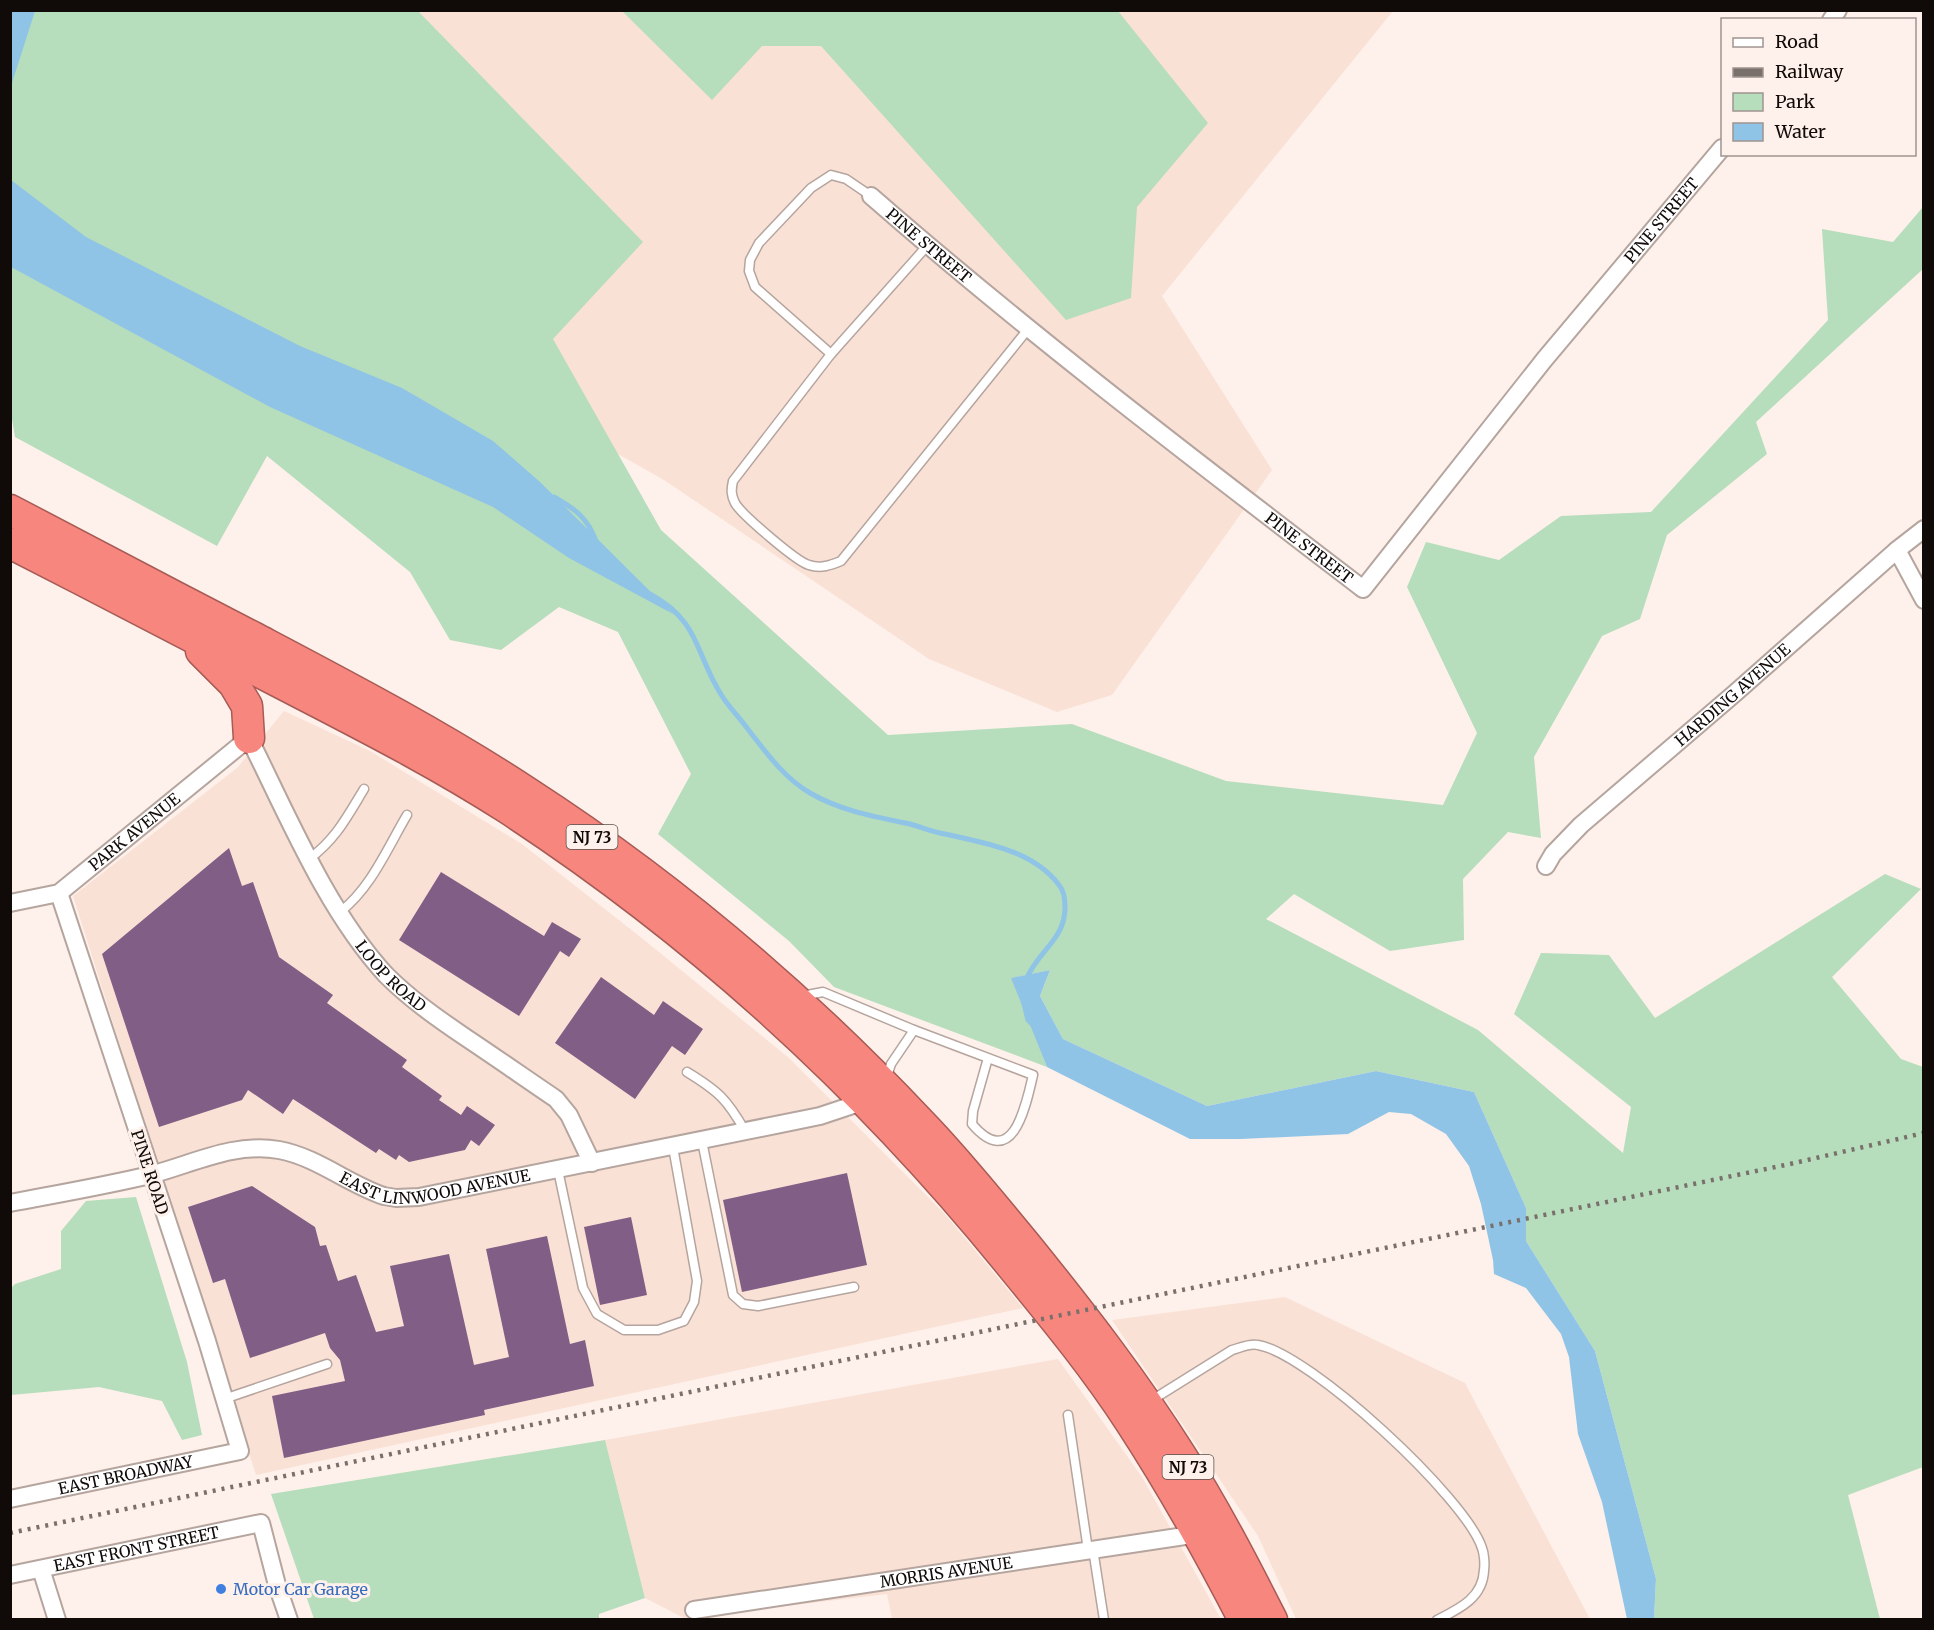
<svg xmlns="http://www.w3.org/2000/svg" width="1934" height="1630" font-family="Merriweather,serif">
<rect width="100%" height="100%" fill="#fef0ea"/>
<g fill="#fae1d6">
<polygon points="101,11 1393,11 1162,296 1272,470 1112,695 1057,712 929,659 664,480 513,395"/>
<polygon points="284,711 370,751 522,844 643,939 789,1058 944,1213 1023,1308 256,1475 73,896 237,768"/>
<polygon points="1285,1297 1465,1383 1590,1619 1296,1619 1258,1536 1112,1320"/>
<polygon points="1058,1359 1142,1477 1221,1619 892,1619 887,1594 684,1618 645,1598 605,1440"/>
</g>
<g fill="#b6ddbc">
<polygon points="10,11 418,11 643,242 553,339 661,530 888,735 1072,724 1226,781 1443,805 1477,733 1407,587 1426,542 1499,560 1561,516 1651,512 1828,320 1822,229 1893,242 1923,207 1923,269 1756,422 1767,454 1667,535 1640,619 1602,636 1534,757 1541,838 1508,832 1463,879 1464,940 1390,951 1294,894 1266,919 1478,1030 1623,1153 1631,1107 1514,1014 1541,953 1609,955 1655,1018 1885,874 1921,889 1832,977 1901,1059 1923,1067 1923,1467 1848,1495 1880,1619 1654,1619 1656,1579 1595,1351 1526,1241 1526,1208 1474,1092 1376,1071 1207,1106 1063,1039 1040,996 1050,970 1012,978 1047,1067 834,987 789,941 658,834 691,774 618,632 559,607 501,650 450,640 410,572 267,456 217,546 15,437 10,407"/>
<polygon points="622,11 1118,11 1208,123 1137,207 1131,298 1066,320 821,46 762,46 712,100"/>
<polygon points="136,1197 187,1362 202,1435 182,1440 162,1401 99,1387 11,1395 11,1288 15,1284 61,1269 61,1231 86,1201"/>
<polygon points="605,1440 645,1598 599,1614 599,1619 314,1619 271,1494"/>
</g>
<g fill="#8fc4e6">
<polygon points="11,10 35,11 11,86 10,11"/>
<polygon points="11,180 86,237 300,346 402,388 493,441 540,482 673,614 569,558 493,507 270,407 11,267"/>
<polygon points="1050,970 1040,996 1063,1039 1207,1106 1376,1071 1474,1092 1526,1208 1526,1241 1595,1351 1656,1579 1654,1619 1627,1619 1602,1502 1578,1434 1569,1357 1561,1334 1526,1288 1494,1274 1493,1260 1481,1204 1469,1166 1446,1134 1411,1114 1389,1112 1348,1134 1241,1139 1190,1139 1047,1067 1011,978"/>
</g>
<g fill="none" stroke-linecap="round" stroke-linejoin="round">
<g stroke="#8fc4e6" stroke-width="5">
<path d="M554 497C575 509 587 517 596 541"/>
<path d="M650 594C701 622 694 652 722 696 729 707 739 717 747 728 765 751 784 778 810 793 841 811 876 817 910 824 921 827 933 832 945 834 984 843 1033 850 1059 885 1064 891 1065 898 1065 906 1066 940 1037 951 1026 980"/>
<polyline points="1024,1004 1028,1020 1033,1025"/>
</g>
</g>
<g fill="#805e85">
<polygon points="229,848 242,886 253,882 279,957 333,995 327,1003 407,1060 402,1067 442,1096 439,1100 461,1115 467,1106 495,1125 479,1146 471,1140 465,1150 409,1162 399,1155 396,1160 379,1149 376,1153 293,1099 283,1114 248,1090 242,1100 159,1127 102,954"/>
<polygon points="441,872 544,936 552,922 581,939 569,957 560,951 519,1016 399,940"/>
<polygon points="601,977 654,1015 663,1001 703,1029 685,1055 672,1046 635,1099 555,1043"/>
<polygon points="847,1173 867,1265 742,1292 723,1200"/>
<polygon points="252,1186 315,1227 320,1246 326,1245 338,1281 356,1275 376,1332 404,1326 390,1266 449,1254 474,1365 509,1357 486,1249 547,1236 570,1344 585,1340 594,1386 484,1410 485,1415 284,1458 272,1396 345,1381 340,1360 330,1348 325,1333 250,1358 225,1279 213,1283 188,1207"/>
<polygon points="631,1217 647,1295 600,1305 584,1227"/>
</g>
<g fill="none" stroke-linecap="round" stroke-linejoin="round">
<defs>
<g id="lane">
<path d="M927 246 831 354 733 481C731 490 731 495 735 503 741 514 797 562 809 565 821 569 831 565 841 561L1029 328"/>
<polyline points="831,354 755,287 749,271 750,260 759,243 811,188 831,175 846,179 871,196"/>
<path d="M309 859C336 839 347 817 364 789"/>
<path d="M340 912C371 888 387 849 407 815"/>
<polyline points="802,996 823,992 914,1030 891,1064 886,1079"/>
<path d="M914 1030 1033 1075C1026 1105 1013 1172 972 1124L973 1111 988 1058"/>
<path d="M687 1072C718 1091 727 1099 745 1131"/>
<polyline points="702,1141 733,1295 743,1304 758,1306 854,1287"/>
<polyline points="558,1170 583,1288 597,1314 624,1330 658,1330 684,1321 694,1302 697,1281 673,1147"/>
<polyline points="224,1399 327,1364"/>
<path d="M1152 1400 1232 1350C1240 1348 1249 1343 1258 1345 1309 1353 1466 1498 1482 1548 1484 1553 1485 1564 1484 1570 1483 1598 1459 1609 1437 1620"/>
<polyline points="1068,1415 1088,1550"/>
<polyline points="1093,1549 1104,1620"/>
</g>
<g id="street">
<polyline points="1831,20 1838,10"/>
<path id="s1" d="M871 196C1029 334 1196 461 1363 589L1544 360 1722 148"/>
<polyline points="1897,550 1924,600"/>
<path id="s2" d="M1546 866 1553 854 1581 825 1734 694 1897 550 1924 529"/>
<path id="s3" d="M10 903 59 893 249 738C288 816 327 911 386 975 410 999 437 1018 465 1037 495 1057 525 1078 556 1099L569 1115 592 1163"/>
<path id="s4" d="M10 1203C57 1194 104 1186 150 1175 193 1164 233 1142 279 1150 317 1157 348 1184 384 1196L396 1198 419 1197 820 1116 865 1101"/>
<path id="s5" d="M10 1499 240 1451 207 1341 59 893"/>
<polyline points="41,1569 57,1620"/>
<path id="s6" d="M10 1575 261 1523 277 1585 289 1620"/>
<path id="s7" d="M694 1610 1198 1534"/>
</g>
<g id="highway">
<path d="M10 510C92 553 173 596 255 638 346 686 438 734 525 791 669 884 802 997 920 1122 958 1161 992 1204 1027 1246 1081 1313 1134 1381 1180 1454 1214 1507 1243 1563 1272 1620"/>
<path d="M10 543C100 589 190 636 279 682 356 722 434 761 507 808 700 934 870 1090 1014 1269 1055 1319 1096 1369 1131 1423 1172 1486 1209 1552 1244 1620"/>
<polyline points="201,651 234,684 247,706 249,738"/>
</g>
</defs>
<use href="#lane" stroke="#b5a59e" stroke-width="11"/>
<use href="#street" stroke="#b5a59e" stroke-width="20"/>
<use href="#highway" stroke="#a65b55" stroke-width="33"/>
<use href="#lane" stroke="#fff" stroke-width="8"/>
<use href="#street" stroke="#fff" stroke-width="16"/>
<use href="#highway" stroke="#f7867e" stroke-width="30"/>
<polyline stroke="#796f6b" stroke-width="4.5" stroke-dasharray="3 6" stroke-linecap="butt" points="10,1533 1790,1164 1924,1133"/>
</g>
<circle fill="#3f7fe0" stroke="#fef0ea" stroke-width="2" cx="221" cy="1589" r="6"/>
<g text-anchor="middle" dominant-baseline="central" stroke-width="6" stroke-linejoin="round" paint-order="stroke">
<g fill="#fef0ea" stroke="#574f4c" stroke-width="1.5">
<rect x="566.5" y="825" width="51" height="24" rx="4.5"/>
<rect x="1162.5" y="1455" width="51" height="24" rx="4.5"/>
</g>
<g font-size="15" font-weight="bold" fill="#100a08">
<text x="592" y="837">NJ 73</text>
<text x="1188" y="1467">NJ 73</text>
</g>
<g font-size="16" fill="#100a08" stroke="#fef0ea">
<text stroke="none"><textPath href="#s1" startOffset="1104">PINE STREET</textPath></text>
<text stroke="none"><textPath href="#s1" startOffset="76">PINE STREET</textPath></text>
<text stroke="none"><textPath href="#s1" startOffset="562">PINE STREET</textPath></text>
<text stroke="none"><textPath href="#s2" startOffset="254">HARDING AVENUE</textPath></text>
<text stroke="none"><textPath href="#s3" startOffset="147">PARK AVENUE</textPath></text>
<text stroke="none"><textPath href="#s3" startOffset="574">LOOP ROAD</textPath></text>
<text transform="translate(150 1172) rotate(72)">PINE ROAD</text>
<text stroke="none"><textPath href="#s4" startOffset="441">EAST LINWOOD AVENUE</textPath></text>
<text stroke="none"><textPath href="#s5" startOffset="118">EAST BROADWAY</textPath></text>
<text stroke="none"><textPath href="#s6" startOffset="129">EAST FRONT STREET</textPath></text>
<text stroke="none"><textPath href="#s7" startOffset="255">MORRIS AVENUE</textPath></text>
</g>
<g font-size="16" fill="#366cbe" stroke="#fef0ea" text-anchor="start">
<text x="233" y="1589">Motor Car Garage</text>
</g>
</g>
<rect width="1934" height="1630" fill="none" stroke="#100a08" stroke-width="24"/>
<rect x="1721" y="18" width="195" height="138" fill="#fef0ea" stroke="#9f9490" stroke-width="1.5"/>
<rect x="1733" y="38" width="30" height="9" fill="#ffffff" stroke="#9f9490" stroke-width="1.5"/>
<text x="1775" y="48" font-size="18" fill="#100a08">Road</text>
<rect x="1733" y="68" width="30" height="9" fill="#796f6b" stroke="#9f9490" stroke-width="1.5"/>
<text x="1775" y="78" font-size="18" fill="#100a08">Railway</text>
<rect x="1733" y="93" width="30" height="18" fill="#b6ddbc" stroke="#9f9490" stroke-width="1.5"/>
<text x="1775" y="108" font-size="18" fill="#100a08">Park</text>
<rect x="1733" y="123" width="30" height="18" fill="#8fc4e6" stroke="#9f9490" stroke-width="1.5"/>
<text x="1775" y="138" font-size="18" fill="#100a08">Water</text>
</svg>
